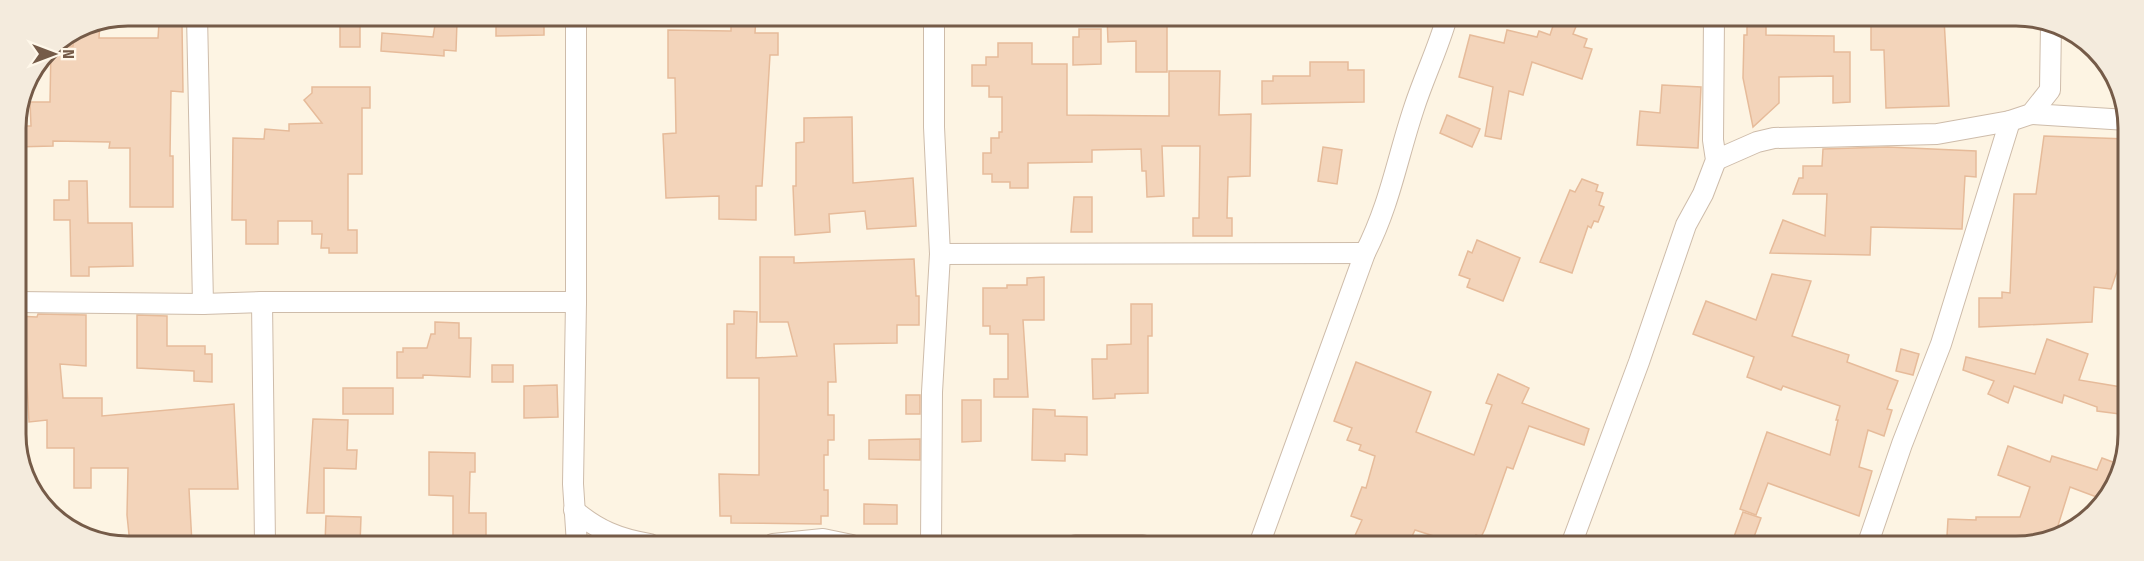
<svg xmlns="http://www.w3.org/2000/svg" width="2144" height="561" font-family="'Fira Sans Condensed',sans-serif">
<rect width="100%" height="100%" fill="#fdf4e3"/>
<g fill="#f3d4ba" stroke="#e6bb9a" stroke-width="1.5">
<rect x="340" y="15" width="20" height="32"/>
<polygon points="496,15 544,15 544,35 496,36"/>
<polygon points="731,16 756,16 755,33 778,33 778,55 770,55 762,186 756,186 756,220 719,219 719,196 666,198 663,134 676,133 675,78 668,78 668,30 731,31"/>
<polygon points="1107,16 1167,16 1167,72 1136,72 1136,41 1108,42"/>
<polygon points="1556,17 1577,24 1573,34 1587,39 1584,47 1592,49 1582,79 1532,62 1523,95 1509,91 1501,139 1485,136 1493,87 1459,77 1470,35 1504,43 1507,30 1537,37 1539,31 1550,35"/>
<polygon points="1747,17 1766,17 1766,35 1834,36 1834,52 1850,52 1850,102 1833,103 1833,76 1779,77 1779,103 1753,127 1743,78 1744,35 1747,35"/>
<polygon points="1871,17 1944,19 1949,106 1886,108 1884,50 1871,50"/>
<polygon points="436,19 457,22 456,51 444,50 444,56 381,51 382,33 433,37"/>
<polygon points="100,21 99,38 158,38 159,23 182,24 183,92 171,91 170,156 173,156 173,207 130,207 130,148 109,148 110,142 53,141 53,146 15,147 15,126 31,126 30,102 50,102 51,46 73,46 73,31 85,23"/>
<polygon points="1079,29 1101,29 1101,64 1073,65 1073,37 1079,37"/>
<polygon points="998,43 1032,43 1032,64 1067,64 1067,115 1169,116 1169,71 1220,71 1219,115 1251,114 1250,176 1228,177 1227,218 1232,218 1232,236 1193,236 1193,218 1199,218 1200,146 1162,146 1164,196 1147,197 1146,171 1142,171 1141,149 1092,150 1092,162 1028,163 1028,188 1010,188 1010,182 992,182 992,174 983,174 983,153 991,153 991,138 999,138 999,132 1002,132 1002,97 989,97 989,86 972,86 972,65 986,65 986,57 998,57"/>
<polygon points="1310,62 1348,62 1348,70 1364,70 1364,102 1262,104 1262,81 1273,81 1273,76 1310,76"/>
<polygon points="1662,85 1701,87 1698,148 1637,145 1640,111 1660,113"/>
<polygon points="312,87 370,87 370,108 362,108 362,174 348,174 348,230 357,230 357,253 329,253 329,248 321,248 322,234 312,234 312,221 278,221 278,244 246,244 246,220 232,220 233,138 264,139 265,129 289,131 289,124 322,123 304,100 312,93"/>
<polygon points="1447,115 1480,129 1472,147 1440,133"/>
<polygon points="852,117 853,183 913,178 916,226 867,229 865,211 829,214 830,232 795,235 793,186 796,186 796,143 804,142 804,118"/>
<polygon points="2044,136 2127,139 2127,242 2111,289 2094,287 2092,322 1979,327 1979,298 2002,298 2002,292 2010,293 2014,194 2036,194"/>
<polygon points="1323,147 1342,150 1337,184 1318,181"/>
<polygon points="1888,147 1976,151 1976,177 1965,176 1962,229 1871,227 1870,255 1770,253 1783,220 1825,236 1827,194 1793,194 1799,178 1803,178 1803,166 1822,166 1823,149"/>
<polygon points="1582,179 1598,185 1596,191 1603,193 1599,205 1604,207 1598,222 1594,221 1591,228 1588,226 1572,273 1540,262 1570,190 1575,192"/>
<polygon points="69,181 87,181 88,223 132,223 133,266 89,267 89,276 71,276 70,220 54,220 54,200 69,200"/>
<polygon points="1074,197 1092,197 1092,232 1071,232"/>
<polygon points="1477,240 1520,258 1503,301 1467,287 1470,279 1459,275 1468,251 1472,253"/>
<polygon points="760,257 794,257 794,263 914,259 916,296 919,296 919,325 897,325 897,343 834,344 836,382 828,382 828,415 834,415 834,440 828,440 828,455 824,455 824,490 828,490 828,516 821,516 821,524 731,523 731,516 720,516 719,474 759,475 759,378 727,378 727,324 734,324 734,311 757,312 756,358 797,356 788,322 760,322"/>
<polygon points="1772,274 1811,281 1792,336 1849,355 1847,362 1898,381 1887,409 1892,410 1884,436 1868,430 1859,467 1872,471 1859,516 1768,483 1756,515 1740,509 1767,432 1830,455 1838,420 1836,420 1840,406 1783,386 1781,390 1747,377 1754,357 1693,334 1706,301 1756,320"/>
<polygon points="1044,277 1044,320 1023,320 1028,397 994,397 994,379 1008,379 1008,334 990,334 990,326 983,326 983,288 1007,288 1007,285 1027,285 1027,278"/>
<polygon points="1131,304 1152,304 1152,336 1148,336 1148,393 1115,394 1115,398 1093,399 1092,359 1107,359 1107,345 1131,344"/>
<polygon points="38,314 86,315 86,366 60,364 63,398 102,398 102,416 234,404 238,489 189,489 192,544 130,544 127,515 128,468 91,468 91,488 74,488 74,448 47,448 47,420 29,422 26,362 17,362 16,316 37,317"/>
<polygon points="137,315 167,316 167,346 205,346 205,354 212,354 212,382 194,381 194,371 137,368"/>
<polygon points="435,322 459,323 459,338 471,338 470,377 423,375 423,378 397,378 397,352 403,352 403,348 427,348 431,334 435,334"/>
<polygon points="2047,339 2088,354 2079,380 2127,388 2127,415 2097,411 2097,407 2064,395 2062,403 2014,386 2008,403 1988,394 1994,381 1963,370 1966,357 2035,374"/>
<polygon points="1901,349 1919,354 1913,375 1896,371"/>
<polygon points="1356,362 1431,392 1416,432 1474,455 1492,405 1486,403 1498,374 1529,388 1522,403 1589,429 1584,445 1529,426 1513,469 1507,467 1485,529 1481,537 1476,535 1473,545 1444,545 1446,540 1415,530 1408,545 1365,545 1353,540 1362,520 1351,516 1362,487 1366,488 1375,456 1359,450 1361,445 1347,440 1352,428 1334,421"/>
<rect x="492" y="365" width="21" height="17"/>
<polygon points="557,385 558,417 524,418 524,386"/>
<rect x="343" y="388" width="50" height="26"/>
<rect x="906" y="395" width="14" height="19"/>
<polygon points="962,400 981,400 981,441 962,442"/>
<polygon points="1033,409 1055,410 1055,416 1087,417 1087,455 1065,454 1065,461 1032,460"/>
<polygon points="313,419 348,420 347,450 357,450 356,469 324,468 324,513 307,513"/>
<polygon points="920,439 920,460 869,459 869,440"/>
<polygon points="2008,446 2050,462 2052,456 2097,470 2102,458 2121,465 2102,499 2070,487 2056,532 2034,541 2024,538 1947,536 1948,519 1976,520 1976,517 2020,517 2030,487 1998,475"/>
<polygon points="429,452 475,453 475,472 470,472 469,513 486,513 486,538 453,538 453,496 429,495"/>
<polygon points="864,504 897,505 897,524 864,524"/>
<polygon points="1743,512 1761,518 1751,545 1731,545"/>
<polygon points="326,516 361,517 360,544 325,544"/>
</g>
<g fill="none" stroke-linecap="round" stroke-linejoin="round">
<defs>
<g id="minor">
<polyline points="197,15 203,304"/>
<polyline points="576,16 576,302 573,484 577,544"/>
<polyline points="2031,114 2127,120"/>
<polyline points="1716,160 1757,142 1774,138 1937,134 2010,121"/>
<polyline points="940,254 1365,253"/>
<polyline points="16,302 203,304 262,302 576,302"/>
<polyline points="262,302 265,544"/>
<path d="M574 510C597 530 619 539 650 544"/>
<polyline points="773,544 823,539 852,545"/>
<polyline points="931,545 932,392 940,254 934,127 934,16"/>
<polyline points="1076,545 1142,545"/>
<path d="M1259 545 1365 253C1390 204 1397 159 1414 108 1424 77 1438 49 1447 17"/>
<polyline points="1571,545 1639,362 1686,225 1703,194 1716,160 1713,140 1714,17"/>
<polyline points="1867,546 1902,444 1941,344 2010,121 2031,114 2050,90 2051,24"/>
</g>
</defs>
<use href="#minor" stroke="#cebcaa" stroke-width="22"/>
<use href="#minor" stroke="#fff" stroke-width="20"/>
</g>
<path d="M0 0H2144V561H0ZM128 26H2016A102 102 0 0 1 2118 128V434A102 102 0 0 1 2016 536H128A102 102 0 0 1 26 434V128A102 102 0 0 1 128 26Z" fill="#f4ebdd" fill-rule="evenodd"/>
<path fill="none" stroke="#755b48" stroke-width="3" d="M128 26H2016A102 102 0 0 1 2118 128V434A102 102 0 0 1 2016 536H128A102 102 0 0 1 26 434V128A102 102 0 0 1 128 26Z"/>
<g transform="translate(54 54) rotate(90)" stroke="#fff8ea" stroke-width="4.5" paint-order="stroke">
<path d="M0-4.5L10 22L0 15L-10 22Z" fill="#755b48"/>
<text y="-9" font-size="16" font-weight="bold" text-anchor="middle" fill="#755b48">N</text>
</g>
</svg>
